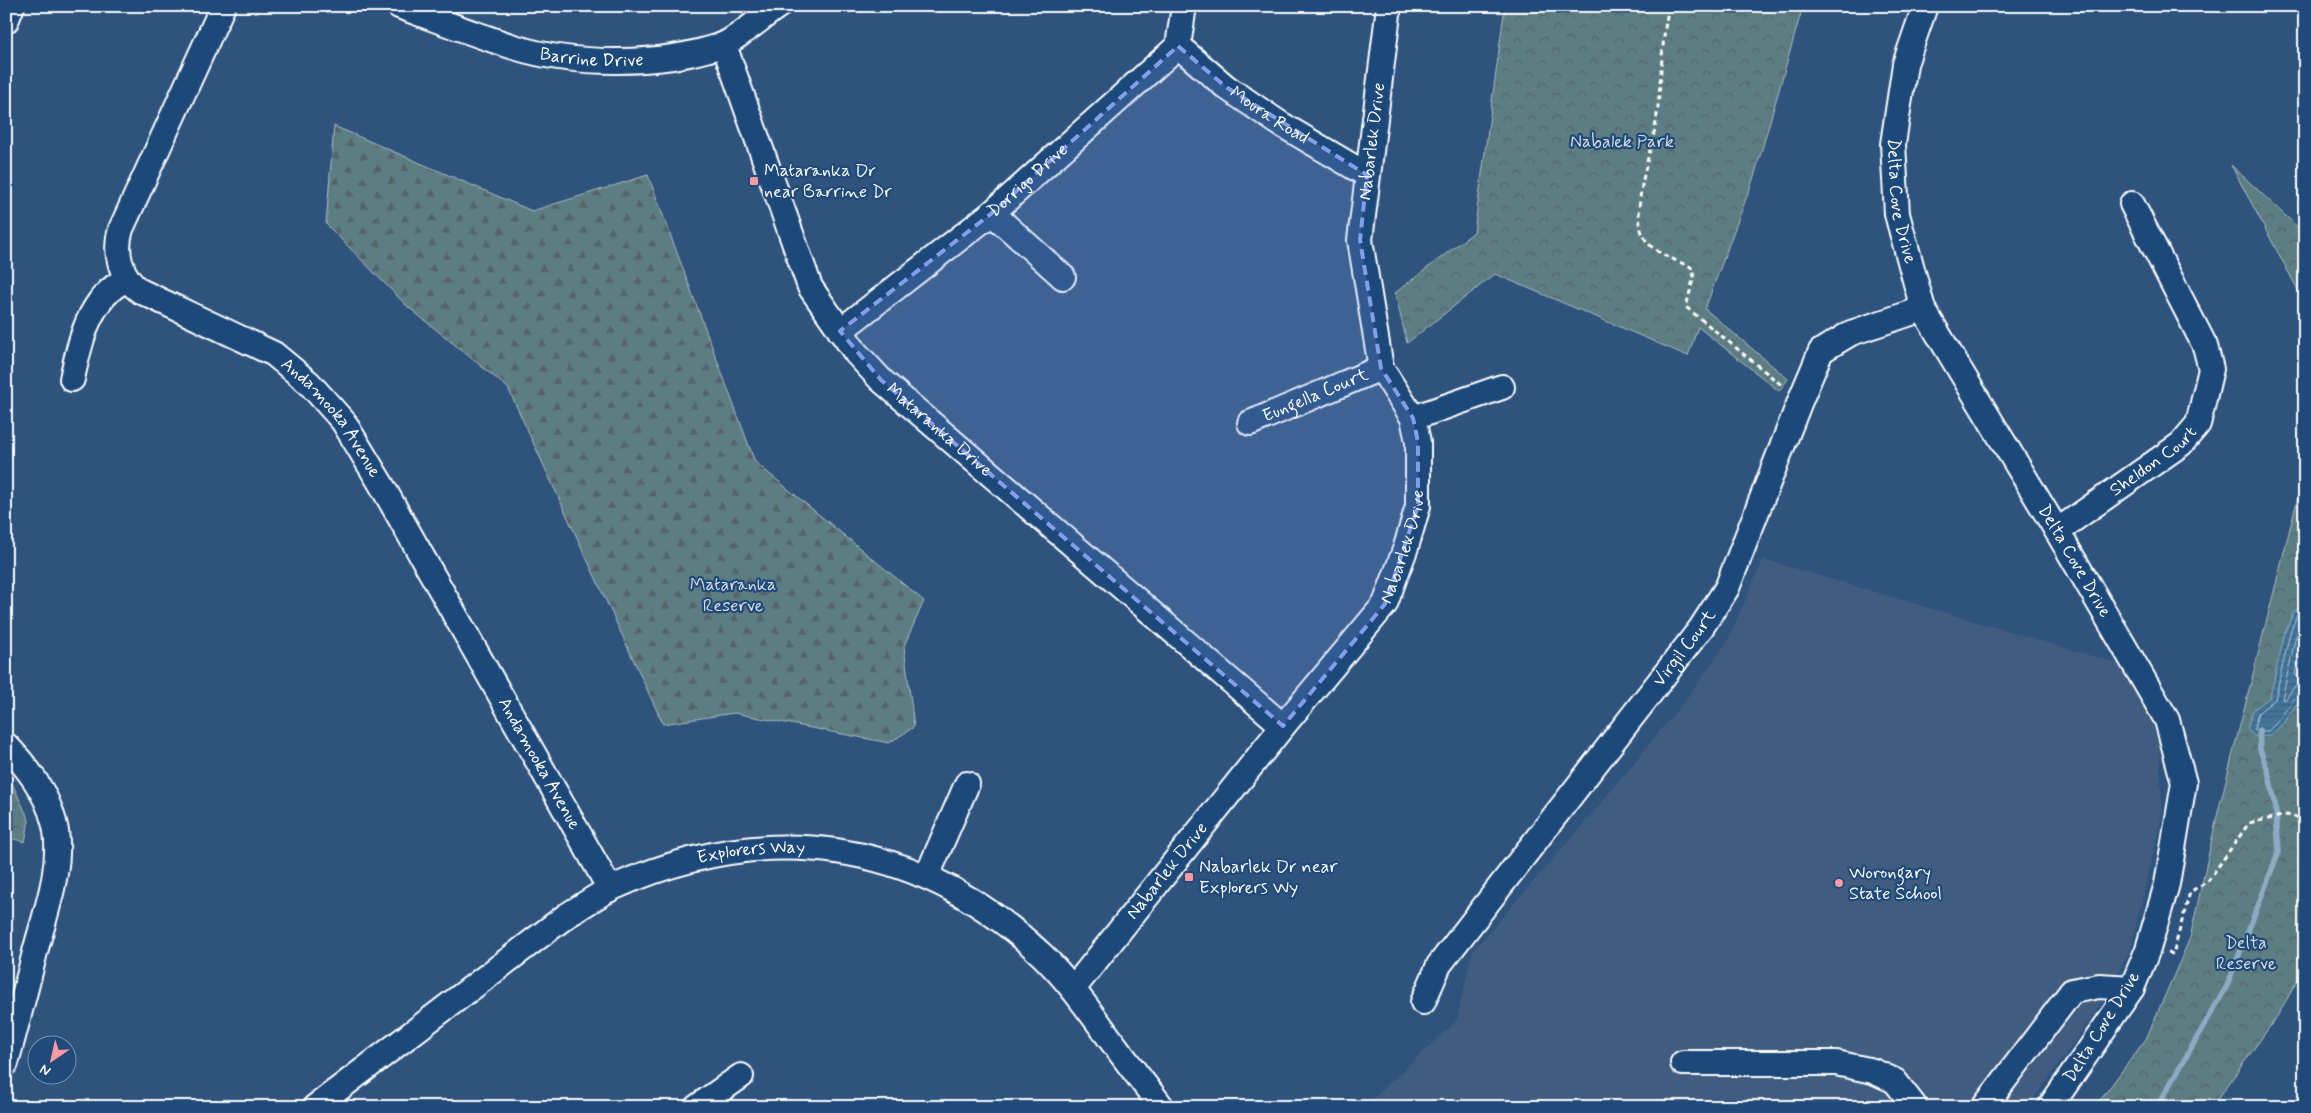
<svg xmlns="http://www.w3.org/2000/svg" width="2311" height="1113" font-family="Mynerve,sans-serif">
<defs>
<pattern id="forest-firs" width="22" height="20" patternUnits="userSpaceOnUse" patternTransform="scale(1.25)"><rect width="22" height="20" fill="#5c7d82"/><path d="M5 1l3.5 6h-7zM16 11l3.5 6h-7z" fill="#546467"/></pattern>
<pattern id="park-crowns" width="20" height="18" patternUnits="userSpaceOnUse" patternTransform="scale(1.25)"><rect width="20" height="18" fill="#5c7d82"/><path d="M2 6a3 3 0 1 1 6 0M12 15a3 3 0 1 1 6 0" fill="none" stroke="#546467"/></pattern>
<pattern id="water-rules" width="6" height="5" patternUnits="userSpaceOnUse" patternTransform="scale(1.25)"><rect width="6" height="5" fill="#3f759c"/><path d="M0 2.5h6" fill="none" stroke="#465e70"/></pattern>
</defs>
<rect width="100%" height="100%" fill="#2e537d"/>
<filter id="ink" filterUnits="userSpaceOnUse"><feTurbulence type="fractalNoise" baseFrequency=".02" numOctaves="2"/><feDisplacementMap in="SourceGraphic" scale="10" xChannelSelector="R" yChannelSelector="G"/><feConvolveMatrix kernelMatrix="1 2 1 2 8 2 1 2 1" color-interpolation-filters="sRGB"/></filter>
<g filter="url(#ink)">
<polygon fill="#3f5d80" points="1763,559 2123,665 2159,736 2162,815 2130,951 2093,1016 2028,1107 1364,1107 1457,1020 1472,952 1592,814 1686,699 1727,642"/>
<polygon fill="url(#forest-firs)" stroke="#aebec0" points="334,126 532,211 648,175 755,462 924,601 904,646 914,727 889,743 734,713 663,724 508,388 407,306 326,224"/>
<g fill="url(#park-crowns)" stroke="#aebec0">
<polygon points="1505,6 1803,6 1754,177 1705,309 1788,379 1779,391 1698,327 1688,356 1495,274 1407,343 1395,293 1474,232"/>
<polygon points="2231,165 2305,234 2305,303"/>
<polygon points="2305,469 2305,967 2278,1015 2212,1107 2095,1107 2146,1039 2190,938 2217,816"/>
<polygon points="6,777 11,781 29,820 25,842 6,837"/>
</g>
<polygon fill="url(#water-rules)" stroke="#8cacc4" points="2305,607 2305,692 2281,726 2269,736 2254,736 2247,729 2253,710 2270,697 2285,632 2294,611"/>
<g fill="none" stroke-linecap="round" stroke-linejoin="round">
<g stroke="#b2c8d7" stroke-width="1">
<polyline points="2305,612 2297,615 2290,633 2275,699 2258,713 2254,729 2257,731 2268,731 2277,722 2299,692 2305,690"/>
<polyline points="2305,619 2296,635 2282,699 2285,700 2295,686 2305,683"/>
<polyline points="2305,634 2295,674 2297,677 2305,676"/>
</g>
<polyline stroke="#8cacc4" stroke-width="5.5" points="2157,1107 2227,986 2279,851 2275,802 2268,771 2260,750 2259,730"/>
<defs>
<g id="minor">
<path id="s1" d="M223 6 121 229C114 251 120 277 140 291L274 354 309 383 343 421 381 484 610 889"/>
<path id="s2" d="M399 6C437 20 476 35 514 47 574 66 662 66 722 45 734 41 765 15 778 6"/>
<path id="s3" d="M1925 6 1905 64 1893 144 1897 214 1923 309 2057 531 2167 720 2184 783 2167 884 2148 949 2132 988 2050 1107"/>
<polyline points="6,21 12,6"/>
<path id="s4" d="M724 45 810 287 856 353 881 380 1283 726"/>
<path id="s5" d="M1178 46 1226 87 1279 123 1367 175"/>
<polyline points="992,213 1063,277"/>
<path id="s6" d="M840 331 992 213 1178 46 1184 6"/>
<path d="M72 379C80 341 89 297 127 279"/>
<polyline points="1413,418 1502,387"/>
<path id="s7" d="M1250 423 1381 368"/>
<path id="s8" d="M2057 531 2181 444 2198 424 2211 369 2205 346 2132 204"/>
<path d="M6 745C27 767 46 791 54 822 65 861 45 914 35 952 26 989 16 1026 6 1063"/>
<polyline points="927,876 967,784"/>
<path id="s9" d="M1073 989 1283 726 1385 604 1406 547 1418 506V442L1413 418 1381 368 1360 240 1389 6"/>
<path id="s10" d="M1423 1002 1439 965 1701 628 1727 588 1800 401 1821 351 1851 333 1923 309"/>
<polyline points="1683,1063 1836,1063 1873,1071 1895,1081 1915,1107"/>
<path id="s11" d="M315 1107 566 916C581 907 596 896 612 888 766 818 918 838 1042 955 1064 976 1082 1001 1100 1025 1120 1053 1141 1080 1162 1107"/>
<polyline points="697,1107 741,1076"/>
<polyline points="1984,1107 2072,991 2099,986 2132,988"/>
</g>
</defs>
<use href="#minor" stroke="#fff" stroke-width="28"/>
<g stroke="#fff" stroke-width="3" stroke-dasharray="5 4" stroke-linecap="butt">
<path d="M1669 6C1660 46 1662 88 1655 128 1650 155 1630 212 1644 237 1652 253 1676 260 1691 267L1694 276 1686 307 1784 387"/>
<polyline points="2168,953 2173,954 2190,892 2208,881 2249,823 2287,815 2305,820"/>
</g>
<use href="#minor" stroke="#1f4a7a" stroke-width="24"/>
</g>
</g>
<path fill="#839eea" fill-opacity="0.2" stroke="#839eea" stroke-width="4" stroke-dasharray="10 6" stroke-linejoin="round" d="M1178 46 1226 87 1367 175 1360 240 1381 368 1413 418 1418 442V506L1385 604 1283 726 881 380 840 331 992 213Z"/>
<g fill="#ff9aa2" stroke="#1f4a7a" stroke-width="2">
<rect x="749" y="176" width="10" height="10" rx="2.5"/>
<rect x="1184" y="872" width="10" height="10" rx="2.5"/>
<circle cx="1839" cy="883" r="5"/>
</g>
<g text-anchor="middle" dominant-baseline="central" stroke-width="4.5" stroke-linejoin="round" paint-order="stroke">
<g font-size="18" fill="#fff" stroke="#1f4a7a">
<text stroke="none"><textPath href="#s2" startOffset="201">Barrine Drive</textPath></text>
<text stroke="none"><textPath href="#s5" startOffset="115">Moura Road</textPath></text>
<text stroke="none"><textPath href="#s9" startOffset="976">Nabarlek Drive</textPath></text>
<text stroke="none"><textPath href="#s6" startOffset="241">Dorrigo Drive</textPath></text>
<text stroke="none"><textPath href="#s3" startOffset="200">Delta Cove Drive</textPath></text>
<text stroke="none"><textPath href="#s7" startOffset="71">Eungella Court</textPath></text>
<text stroke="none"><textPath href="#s1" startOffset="549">Andamooka Avenue</textPath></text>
<text stroke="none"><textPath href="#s4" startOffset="451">Mataranka Drive</textPath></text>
<text stroke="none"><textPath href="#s8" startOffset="119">Sheldon Court</textPath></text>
<text stroke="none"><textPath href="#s9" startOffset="556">Nabarlek Drive</textPath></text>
<text stroke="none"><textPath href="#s3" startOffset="605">Delta Cove Drive</textPath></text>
<text stroke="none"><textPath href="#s10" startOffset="441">Virgil Court</textPath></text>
<text stroke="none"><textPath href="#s1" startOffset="954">Andamooka Avenue</textPath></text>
<text stroke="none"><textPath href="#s11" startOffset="514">Explorers Way</textPath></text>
<text stroke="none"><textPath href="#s9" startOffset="151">Nabarlek Drive</textPath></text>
<text transform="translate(2102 1027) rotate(-58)">Delta Cove Drive</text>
</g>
<g font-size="18" fill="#d6dee0" stroke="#1f4a7a">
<text x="1622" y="142">Nabalek Park</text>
<text x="733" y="585">Mataranka<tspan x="733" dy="21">Reserve</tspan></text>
<text x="2246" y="943">Delta<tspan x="2246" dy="21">Reserve</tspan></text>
</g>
<g font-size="18" fill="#fff" stroke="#1f4a7a" text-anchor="start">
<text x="764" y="171">Mataranka Dr<tspan x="764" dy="21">near Barrine Dr</tspan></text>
<text x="1199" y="867">Nabarlek Dr near<tspan x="1199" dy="21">Explorers Wy</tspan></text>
<text x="1849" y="873">Worongary<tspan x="1849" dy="21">State School</tspan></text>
</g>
</g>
<rect width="2311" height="1113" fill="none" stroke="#1f4a7a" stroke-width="25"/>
<rect x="12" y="12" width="2286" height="1088" fill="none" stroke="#fff" stroke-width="2" filter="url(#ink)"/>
<g transform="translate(52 1060) rotate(214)"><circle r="24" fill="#1f4a7a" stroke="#7992af"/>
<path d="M0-4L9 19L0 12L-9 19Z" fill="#ff9aa2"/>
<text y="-8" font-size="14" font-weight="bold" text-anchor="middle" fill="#ffffff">N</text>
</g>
</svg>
